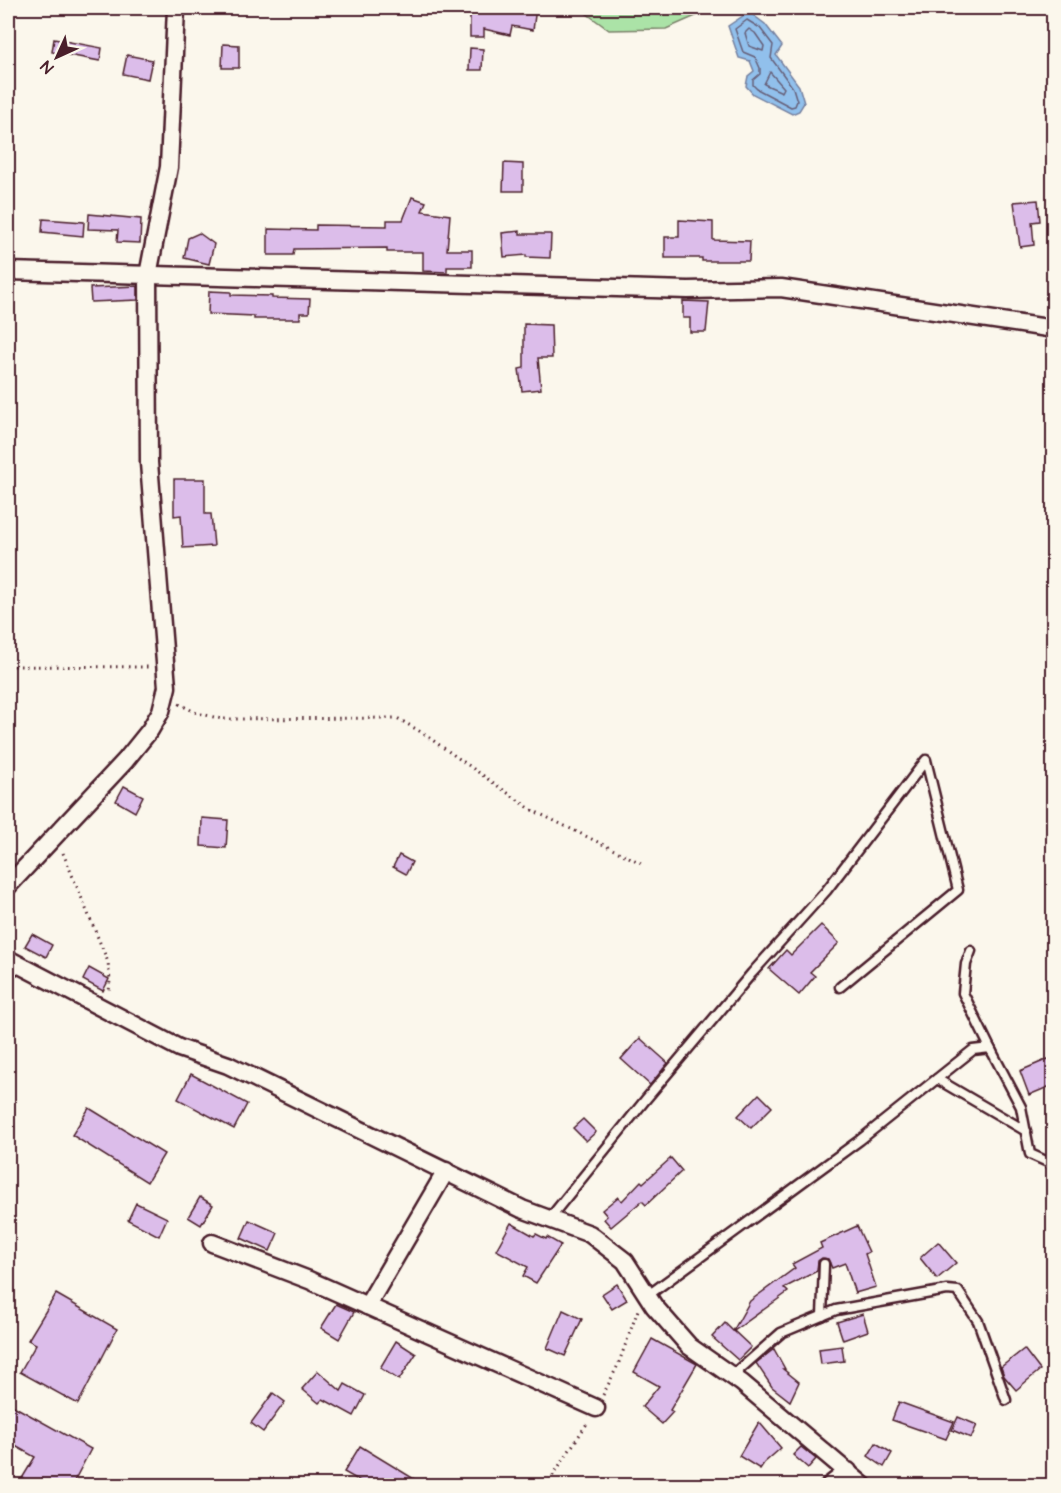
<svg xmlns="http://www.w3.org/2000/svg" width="1061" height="1493" font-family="'Architects Daughter',sans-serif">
<rect width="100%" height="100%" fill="#fbf7ec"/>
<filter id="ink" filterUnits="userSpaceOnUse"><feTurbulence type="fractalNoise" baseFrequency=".0167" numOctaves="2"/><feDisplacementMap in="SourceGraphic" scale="12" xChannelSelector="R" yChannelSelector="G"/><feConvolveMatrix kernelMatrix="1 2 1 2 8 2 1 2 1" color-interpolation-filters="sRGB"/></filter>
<g filter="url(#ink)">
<polygon fill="#abe3a7" stroke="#7a8169" stroke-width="1.5" points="579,8 714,8 666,29 609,30"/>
<polygon fill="#91c0ec" stroke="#75809f" stroke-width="1.5" points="749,12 765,24 782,46 776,55 799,86 804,103 799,111 792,114 753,94 746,86 748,76 754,71 750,61 739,58 728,26"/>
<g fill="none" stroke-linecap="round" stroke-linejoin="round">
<g stroke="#665f78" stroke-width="1.5">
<polygon points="747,20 760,28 773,45 771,58 793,88 797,101 795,106 791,107 757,89 753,85 753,80 760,74 760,68 755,57 743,52 735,29"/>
<polygon points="749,29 755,33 764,46 763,51 749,46 745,33"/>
<polygon points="770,72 784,88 782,92 764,84"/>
</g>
</g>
<g fill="#dcbdea" stroke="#4a1f2b" stroke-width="1.5">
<polygon points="517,8 536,8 533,30 512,26 510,35 484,29 484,37 470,37 470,14 500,14 501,9 517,13"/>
<polygon points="54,39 102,48 100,61 52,52"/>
<polygon points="223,44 239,45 239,68 222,68"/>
<polygon points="470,48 483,49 482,70 469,70"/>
<polygon points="127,55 152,60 148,79 123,74"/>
<polygon points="504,163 523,164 523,191 503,191"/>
<polygon points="412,197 426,202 422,211 450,215 447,250 472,250 472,267 447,267 447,272 423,271 423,252 387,252 387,248 294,249 293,255 268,255 268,229 316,230 316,225 387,226 387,220 403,220"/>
<polygon points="1038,200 1040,221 1032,222 1034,245 1020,247 1014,202"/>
<polygon points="89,214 141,219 140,243 117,242 118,230 88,229"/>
<polygon points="43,219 84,222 83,236 42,232"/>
<polygon points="679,220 713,222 713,240 750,241 749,261 702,261 702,258 665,258 665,237 679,237"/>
<polygon points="520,231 520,234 551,234 550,258 526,257 526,255 504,257 502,233"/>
<polygon points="199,233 214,244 209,264 184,258 188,238"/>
<polygon points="138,286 138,300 91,302 90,288"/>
<polygon points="209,291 231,292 231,295 272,296 272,298 310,299 309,313 300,313 300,319 254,319 254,316 208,314"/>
<polygon points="683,301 709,302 706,332 690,332 690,318 683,318"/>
<polygon points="524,324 551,325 552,358 538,358 541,389 522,391 519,369 524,368"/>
<polygon points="174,479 205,479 205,514 211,514 214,546 183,548 181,515 174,516"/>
<polygon points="124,786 143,796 135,812 116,801"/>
<polygon points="202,818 228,820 226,848 201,846"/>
<polygon points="399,855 412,862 406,874 393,867"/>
<polygon points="821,925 839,943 810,972 815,976 799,995 769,969 786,950 791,955"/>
<polygon points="32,934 52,945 46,957 25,946"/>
<polygon points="89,968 109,979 103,991 83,980"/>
<polygon points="640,1038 668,1063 650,1085 621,1059"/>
<polygon points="1053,1057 1053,1085 1029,1095 1020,1071"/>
<polygon points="191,1074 247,1104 234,1129 178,1099"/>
<polygon points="759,1094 772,1107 751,1128 738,1116"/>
<polygon points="89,1108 164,1154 147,1182 72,1135"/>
<polygon points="583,1119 596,1132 586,1141 573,1128"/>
<polygon points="671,1158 682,1171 646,1205 642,1201 611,1227 604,1219 607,1216 602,1210 618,1197 622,1201 641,1181 643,1183"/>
<polygon points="200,1197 213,1205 201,1225 188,1217"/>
<polygon points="136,1203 167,1218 159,1236 128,1220"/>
<polygon points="249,1220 278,1233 270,1251 241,1238"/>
<polygon points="511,1223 534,1236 536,1234 546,1239 547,1237 561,1245 536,1283 523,1276 528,1267 496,1250"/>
<polygon points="857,1226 869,1252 865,1254 876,1287 855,1293 845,1263 832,1268 828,1259 822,1258 818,1261 817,1271 784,1288 788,1292 734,1331 751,1347 738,1360 712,1337 725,1323 733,1331 750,1301 795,1268 792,1264 822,1248 820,1243"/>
<polygon points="938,1242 956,1263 937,1279 920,1258"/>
<polygon points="617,1284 627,1300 612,1309 602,1294"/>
<polygon points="56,1294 117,1329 78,1404 20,1372 36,1344 28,1340"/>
<polygon points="336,1304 354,1312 339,1339 321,1328"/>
<polygon points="563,1310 582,1319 565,1356 547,1348"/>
<polygon points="863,1314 868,1331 843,1340 837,1322"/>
<polygon points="652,1339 697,1364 670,1410 673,1412 662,1424 642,1407 659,1386 634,1372"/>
<polygon points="396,1341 416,1354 399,1380 380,1368"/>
<polygon points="842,1346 844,1361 821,1364 819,1349"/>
<polygon points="774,1349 785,1369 783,1369 799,1382 790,1401 772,1387 756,1363"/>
<polygon points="1024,1349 1040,1370 1016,1390 1004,1376 1001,1367"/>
<polygon points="318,1371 341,1391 345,1384 365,1395 354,1416 323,1399 319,1403 302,1389"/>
<polygon points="273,1393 285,1402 263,1432 251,1423"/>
<polygon points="899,1402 954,1422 946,1439 892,1420"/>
<polygon points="8,1403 91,1449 72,1485 18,1485 35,1457 8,1442"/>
<polygon points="958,1417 977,1425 971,1438 952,1430"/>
<polygon points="759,1422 781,1448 764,1463 760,1469 739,1456"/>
<polygon points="876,1443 892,1453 884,1467 868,1456"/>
<polygon points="360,1446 424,1485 367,1485 344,1472"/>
<polygon points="801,1447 816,1459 808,1468 793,1455"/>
</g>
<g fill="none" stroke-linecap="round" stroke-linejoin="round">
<defs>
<g id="service">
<polyline points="971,951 966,964 963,993 992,1052"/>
<polyline points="937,1079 1026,1131"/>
<polyline points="549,1219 646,1099 752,973 826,891 926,760 958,890 840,987"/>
<polyline points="647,1296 860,1140 973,1050 990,1048 1021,1107 1030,1154 1050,1163 1054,1161"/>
<polyline points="822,1316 824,1264"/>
<polyline points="732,1376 781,1333 836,1310 947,1290 958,1291 978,1321 1006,1400"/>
</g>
<g id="minor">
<polyline points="8,271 688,290 781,288 1054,329"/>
<polyline points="8,886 125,761 150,730 161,711 167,687 149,463 148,275 169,167 176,8"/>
<polyline points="8,959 179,1048 228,1065 522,1209 590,1234 625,1261 654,1306 689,1346 742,1383 864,1486"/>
<polyline points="212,1243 309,1280 596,1408"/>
<polyline points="367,1306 446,1171"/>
<polyline points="829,1486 848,1471"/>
</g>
</defs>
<use href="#service" stroke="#4a1f2b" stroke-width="13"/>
<use href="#minor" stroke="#4a1f2b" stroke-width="21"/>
<g stroke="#4a1f2b" stroke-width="3" stroke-dasharray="1.5 4.5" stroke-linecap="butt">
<polyline points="8,666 150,667"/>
<polyline points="179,704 197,713 222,719 397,718 421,732 532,810 641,863"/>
<polyline points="63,853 108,962 110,980 109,993"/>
<polyline points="603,1395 618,1365 638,1310"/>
<polyline points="546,1486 588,1422"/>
</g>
<use href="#service" stroke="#fbf7ec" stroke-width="8"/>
<use href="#minor" stroke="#fbf7ec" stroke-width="16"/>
</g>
</g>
<rect width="1061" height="1493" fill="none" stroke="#fbf7ec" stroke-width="30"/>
<rect x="15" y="15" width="1031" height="1463" fill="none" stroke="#4a1f2b" stroke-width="2" filter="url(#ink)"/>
<g transform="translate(57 57) rotate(225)" stroke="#fbf7ec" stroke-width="4.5" paint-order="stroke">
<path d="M0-4.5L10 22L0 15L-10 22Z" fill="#4a1f2b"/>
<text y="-9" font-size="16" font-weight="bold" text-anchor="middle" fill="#4a1f2b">N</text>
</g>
</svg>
